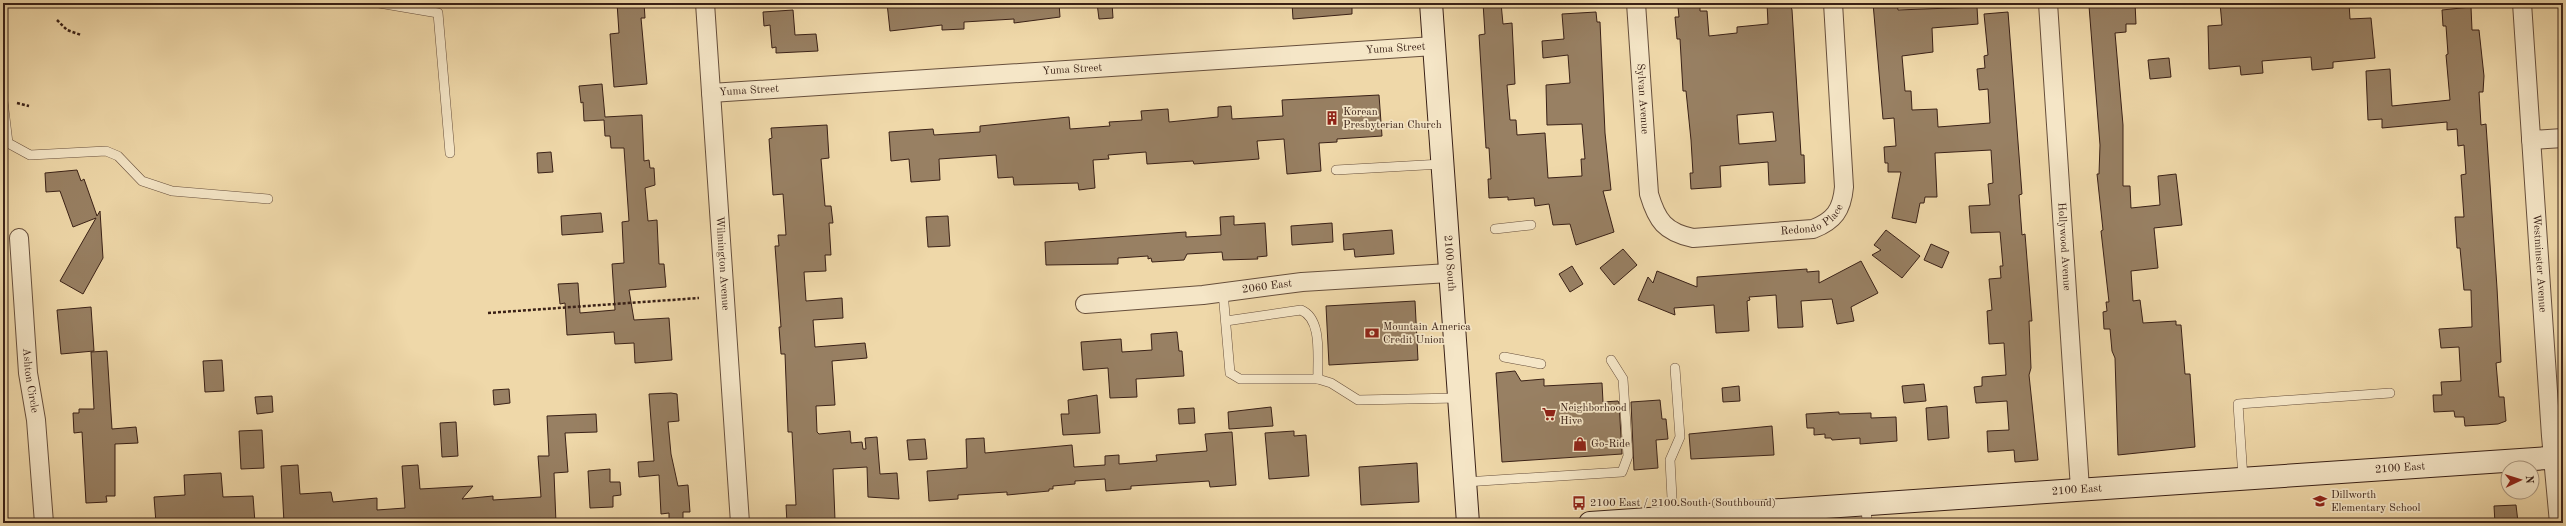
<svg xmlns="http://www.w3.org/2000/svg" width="2566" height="526" font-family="'Old Standard TT',serif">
<rect width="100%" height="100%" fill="#efd8a9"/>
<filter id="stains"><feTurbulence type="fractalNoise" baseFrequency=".005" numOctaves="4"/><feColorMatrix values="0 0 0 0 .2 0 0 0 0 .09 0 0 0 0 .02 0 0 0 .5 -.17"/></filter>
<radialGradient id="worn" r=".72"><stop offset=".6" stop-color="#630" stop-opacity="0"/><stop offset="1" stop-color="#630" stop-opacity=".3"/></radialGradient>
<g fill="#988063" stroke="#3a2117" fill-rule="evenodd">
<polygon points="617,3 644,3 645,18 641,18 647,84 614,87 610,34 619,33"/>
<polygon points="887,3 1059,3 1060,17 1014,23 1014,19 964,22 964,29 942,30 942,25 890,31"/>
<polygon points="1097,3 1112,3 1113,18 1099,19"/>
<polygon points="1292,3 1352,3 1352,14 1293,19"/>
<polygon points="1483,3 1501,3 1503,24 1512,23 1515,84 1507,85 1510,120 1516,120 1517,135 1545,133 1548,178 1582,176 1581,159 1585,159 1582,124 1547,125 1546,85 1570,83 1568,55 1543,58 1542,41 1564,39 1562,14 1596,12 1597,22 1600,22 1605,133 1611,190 1603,191 1614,232 1576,245 1570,224 1553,225 1549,204 1535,206 1534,198 1508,200 1508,197 1489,198 1488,179 1491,179 1489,148 1486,148 1479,35 1485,34"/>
<path d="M1767 3H1790L1792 10 1801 155H1804L1805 183 1769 185 1768 162 1720 166 1721 187 1691 189 1690 173H1693L1691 140 1686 91H1683L1680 39H1677L1675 17H1679L1678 7 1700 5V11H1707L1709 36 1737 33V27L1768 24ZM1773 112 1776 141 1739 144 1737 115Z"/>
<polygon points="1873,3 1897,3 1898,10 1977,7 1978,24 1932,28 1933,52 1902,56 1905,91 1911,91 1912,110 1937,109 1938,127 1990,123 1988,89 1979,90 1977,69 1985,68 1984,56 1988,55 1984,14 2008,12 2022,194 2019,195 2022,235 2025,234 2032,321 2029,321 2031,368 2029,375 2038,460 2015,462 2014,450 1988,452 1987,431 2009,430 2007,401 1976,403 1974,387 1982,386 1982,377 2006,375 2004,343 1989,344 1987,311 1992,310 1989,279 2001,278 2000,266 2003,266 2000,232 1971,233 1969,206 1990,205 1988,184 1993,183 1991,150 1935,153 1937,197 1925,197 1924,203 1920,203 1916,223 1892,218 1901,172 1888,172 1888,163 1885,163 1884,147 1896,146 1894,118 1883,119"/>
<polygon points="2135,3 2136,24 2126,24 2126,32 2115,33 2123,125 2123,186 2130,186 2131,208 2160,205 2158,176 2176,174 2182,225 2154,228 2158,268 2131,271 2133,301 2140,300 2143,323 2176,321 2176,325 2181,325 2185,374 2190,374 2195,447 2118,455 2115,358 2112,351 2110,329 2104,329 2103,312 2107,311 2106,302 2109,302 2101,231 2103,230 2097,174 2099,174 2100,145 2089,6"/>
<polygon points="2220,3 2349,3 2350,19 2371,18 2375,58 2333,62 2333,68 2312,70 2311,57 2262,61 2263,73 2241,75 2240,66 2209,69 2208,26 2222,25"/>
<polygon points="2471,7 2472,30 2479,30 2484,76 2483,92 2479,92 2481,125 2486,124 2497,288 2501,362 2496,363 2499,397 2504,397 2506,421 2498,424 2465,426 2464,417 2455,417 2454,411 2434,412 2433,395 2442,395 2441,382 2461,381 2459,347 2441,348 2439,329 2472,327 2471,290 2464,290 2460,248 2457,248 2455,217 2464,217 2461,175 2466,174 2464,145 2458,146 2457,129 2447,130 2447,122 2382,128 2382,119 2368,120 2366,71 2390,69 2392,106 2450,100 2446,55 2448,54 2446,26 2443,26 2442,10"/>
<polygon points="793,10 795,35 816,34 818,51 776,53 776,47 772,48 770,25 764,26 763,12"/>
<polygon points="2169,58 2171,77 2150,79 2148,60"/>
<polygon points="602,84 605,117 642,115 644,161 649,160 650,168 654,168 655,185 645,188 648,221 657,220 659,264 664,264 666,287 629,290 634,320 669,318 672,360 635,363 634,343 615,344 614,332 567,335 565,303 560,304 558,284 578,283 580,313 615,310 612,264 624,263 622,222 629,221 624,148 611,148 610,136 605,136 604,120 584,121 583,102 581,103 579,86"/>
<polygon points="1379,95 1382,136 1337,139 1337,142 1319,143 1321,171 1287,174 1284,139 1257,141 1259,159 1194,164 1193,161 1147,164 1146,152 1108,155 1109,159 1093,160 1095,188 1079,190 1078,183 1014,185 1013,177 998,178 996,155 939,159 940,180 911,182 909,159 891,161 889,132 933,129 934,135 980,132 980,126 1069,117 1070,129 1110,126 1109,122 1142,120 1141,111 1168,109 1169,122 1218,117 1218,107 1231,106 1232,119 1283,116 1282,100"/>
<polygon points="827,125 829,158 821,159 825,206 831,206 833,223 829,223 831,255 825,255 826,271 804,272 806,301 842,298 843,318 813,320 815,347 865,343 867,358 832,361 835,405 816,406 817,432 819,434 850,431 851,443 862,442 863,449 866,449 865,438 877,437 880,474 897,473 899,499 868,497 867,467 833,469 835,520 818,523 787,523 786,505 796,505 792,432 788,432 785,354 781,354 779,327 781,327 775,246 779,246 778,235 786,235 783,194 773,195 769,139 772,138 771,128"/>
<polygon points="551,152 553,172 538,173 537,153"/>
<polygon points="77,170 81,181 84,179 97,216 100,211 103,258 83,294 60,281 96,218 73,227 60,191 46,192 45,173"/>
<polygon points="601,213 603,232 562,235 561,216"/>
<polygon points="948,216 950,246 928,247 926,217"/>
<polygon points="1234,216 1234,225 1265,223 1267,256 1257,257 1258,259 1223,260 1222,252 1187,254 1184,260 1152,262 1151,258 1148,259 1148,256 1118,258 1118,264 1046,265 1045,242 1186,232 1186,237 1221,235 1220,217"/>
<polygon points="1332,223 1333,242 1292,245 1291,226"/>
<polygon points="1392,230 1394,254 1355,257 1354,249 1344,250 1343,234"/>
<polygon points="1886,230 1920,256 1902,278 1872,255 1881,250 1874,245"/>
<polygon points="1931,244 1949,252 1942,268 1924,260"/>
<polygon points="1623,249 1637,265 1614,285 1600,268"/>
<polygon points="1861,261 1878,293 1851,307 1854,321 1837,324 1832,299 1801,301 1803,327 1778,328 1776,295 1749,297 1750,300 1747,301 1749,331 1716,333 1714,305 1674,308 1675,315 1638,300 1648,277 1653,283 1657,271 1697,287 1697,277 1807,269 1807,272 1819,271 1819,283"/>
<polygon points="1572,266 1583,284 1570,292 1559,274"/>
<polygon points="1415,301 1418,360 1329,365 1326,306"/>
<polygon points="91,307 94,351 61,354 57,310"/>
<polygon points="1177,332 1179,351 1182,351 1184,376 1136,379 1137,397 1110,398 1108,368 1083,370 1081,342 1121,339 1122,352 1152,350 1151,334"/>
<polygon points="107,351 112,429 136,427 138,443 115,444 115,496 106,496 107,502 86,503 82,432 74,433 73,413 79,413 79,409 94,409 91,352"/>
<polygon points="222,360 224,391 205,392 203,361"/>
<polygon points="1515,371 1521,381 1544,379 1544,386 1602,383 1603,402 1618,401 1619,403 1622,454 1502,462 1496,373"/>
<polygon points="1924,384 1926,401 1904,403 1902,386"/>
<polygon points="1739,386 1740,401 1723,402 1722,388"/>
<polygon points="509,389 510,403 494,405 493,390"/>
<polygon points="671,393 677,394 679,421 668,422 671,454 678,486 688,485 690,512 683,512 683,519 669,520 669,513 661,514 659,475 639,477 638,462 654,461 649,394"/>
<polygon points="1097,395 1100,433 1063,435 1061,414 1069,414 1068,400"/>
<polygon points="272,396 273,412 257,414 255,397"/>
<polygon points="1660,400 1662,419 1666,419 1668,439 1656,440 1658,468 1634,470 1631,402"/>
<polygon points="1947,406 1949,438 1928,440 1926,408"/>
<polygon points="1271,407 1273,426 1229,429 1228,412"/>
<polygon points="1194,408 1195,423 1179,424 1178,409"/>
<polygon points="1839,412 1839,414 1871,413 1871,418 1896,417 1897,441 1860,444 1860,438 1832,440 1831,438 1825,438 1825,434 1814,435 1814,428 1807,428 1806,414"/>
<polygon points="596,414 597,432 565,433 568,472 554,473 556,523 531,523 530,519 494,520 495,523 284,523 281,466 298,465 300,494 331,492 333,502 377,498 377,510 405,508 402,466 418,465 420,489 473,486 462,499 493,496 493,500 541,497 538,456 549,456 547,416"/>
<polygon points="456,422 458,456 442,457 440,423"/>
<polygon points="1772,426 1774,455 1691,459 1689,434"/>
<polygon points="262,430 264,468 241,469 239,431"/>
<polygon points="1294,431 1294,436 1306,435 1309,476 1269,479 1265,433"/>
<polygon points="1232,432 1236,485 1210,487 1209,481 1131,486 1131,489 1106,491 1105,479 1075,481 1075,484 1053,486 1053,489 1049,489 1049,491 1007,495 1007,492 958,495 958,499 929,501 927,471 967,468 966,439 984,438 985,453 1072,445 1074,467 1105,465 1105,456 1119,455 1119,464 1157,461 1156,455 1207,451 1205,434"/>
<polygon points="925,439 927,459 909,460 907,440"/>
<polygon points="1417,463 1419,502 1361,505 1359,467"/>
<polygon points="610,469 610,482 620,482 621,495 613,496 613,507 590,508 588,471"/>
<polygon points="221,473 223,497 253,496 255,523 156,523 154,497 185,495 184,475"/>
<polygon points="2516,505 2518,522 2495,523 2494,506"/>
</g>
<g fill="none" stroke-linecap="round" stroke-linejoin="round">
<defs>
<g id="lane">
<polyline points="379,3 438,13 450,153"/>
<polyline points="3,101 8,143 30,155 106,151 118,156 142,181 172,191 268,199"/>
<polyline points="1336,170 1442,164"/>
<polyline points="1495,229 1531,225"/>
<polyline points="1223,292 1230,373 1240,379 1318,379 1331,383 1358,400 1458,398"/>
<path d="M1226 321 1301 310C1323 319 1317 358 1318 379"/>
<polyline points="1504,357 1541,364"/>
<polyline points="2243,478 2238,404 2390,393"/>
<polyline points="1465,482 1622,472 1628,456 1623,379 1611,360"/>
<polyline points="1866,504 1867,523"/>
<polyline points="1673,517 1670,460 1680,437 1675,368"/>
</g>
<g id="street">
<path id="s1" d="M705 3 740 523"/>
<path id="s2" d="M1636 3 1649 194C1657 221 1665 232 1693 238L1813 229C1834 221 1842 210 1844 187L1833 3"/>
<path id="s3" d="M2048 3 2080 489"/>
<path id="s4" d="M2522 3 2551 436 2559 523"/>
<path id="s5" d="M711 93 1434 46"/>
<polyline points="2531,140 2563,138"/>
<path id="s6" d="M19 238 28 373 36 420 44 523"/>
<path id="s7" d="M1085 304 1203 295 1302 282 1449 273"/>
</g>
<g id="secondary">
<path id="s8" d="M1431 3 1468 523"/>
<path id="s9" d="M1590 523 2563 457"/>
</g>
</defs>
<use href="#lane" stroke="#674f3c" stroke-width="10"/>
<use href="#street" stroke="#674f3c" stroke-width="20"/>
<use href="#secondary" stroke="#3a2117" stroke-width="24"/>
<g stroke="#3a2117" stroke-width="2.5" stroke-dasharray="3 2" stroke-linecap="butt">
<polyline points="57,20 67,30 81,35"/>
<polyline points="17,103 29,106"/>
<polyline points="488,313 699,298"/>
</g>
<use href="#lane" stroke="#f5e6c7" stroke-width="9"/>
<use href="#street" stroke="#f5e6c7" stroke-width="18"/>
<use href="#secondary" stroke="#f5e6c7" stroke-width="22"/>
</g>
<defs>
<symbol id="building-bare" viewBox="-9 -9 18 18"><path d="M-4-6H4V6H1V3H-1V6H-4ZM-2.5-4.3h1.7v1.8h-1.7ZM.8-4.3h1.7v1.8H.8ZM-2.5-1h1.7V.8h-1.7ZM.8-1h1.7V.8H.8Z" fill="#8f2418" stroke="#f5e6c7" stroke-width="2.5" paint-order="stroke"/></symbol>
<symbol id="bank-bare" viewBox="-9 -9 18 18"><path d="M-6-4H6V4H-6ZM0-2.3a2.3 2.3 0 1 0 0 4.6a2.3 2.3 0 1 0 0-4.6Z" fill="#8f2418" stroke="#f5e6c7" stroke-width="2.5" paint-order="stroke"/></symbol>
<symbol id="supermarket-bare" viewBox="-9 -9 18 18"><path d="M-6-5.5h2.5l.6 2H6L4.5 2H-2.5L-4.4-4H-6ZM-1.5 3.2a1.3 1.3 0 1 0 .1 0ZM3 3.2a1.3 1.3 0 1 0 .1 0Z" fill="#8f2418" stroke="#f5e6c7" stroke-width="2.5" paint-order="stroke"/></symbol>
<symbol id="shop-bare" viewBox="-9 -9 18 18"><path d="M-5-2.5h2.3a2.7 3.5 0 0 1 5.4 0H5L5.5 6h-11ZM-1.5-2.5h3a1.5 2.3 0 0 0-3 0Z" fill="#8f2418" stroke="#f5e6c7" stroke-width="2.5" paint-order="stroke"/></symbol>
<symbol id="school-bare" viewBox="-9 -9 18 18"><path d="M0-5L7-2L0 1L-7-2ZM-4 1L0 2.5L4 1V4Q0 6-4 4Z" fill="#8f2418" stroke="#f5e6c7" stroke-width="2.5" paint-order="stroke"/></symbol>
<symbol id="bus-bare" viewBox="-9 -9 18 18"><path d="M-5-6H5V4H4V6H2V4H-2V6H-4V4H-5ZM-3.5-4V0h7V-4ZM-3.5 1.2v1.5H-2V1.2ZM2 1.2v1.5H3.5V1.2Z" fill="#8f2418" stroke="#f5e6c7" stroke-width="2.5" paint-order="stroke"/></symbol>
</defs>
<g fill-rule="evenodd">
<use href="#building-bare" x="1322" y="108" width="20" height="20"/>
<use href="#bank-bare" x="1362" y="323" width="20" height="20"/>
<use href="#supermarket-bare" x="1539" y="404" width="20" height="20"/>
<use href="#shop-bare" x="1570" y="434" width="20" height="20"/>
<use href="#school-bare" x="2310" y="491" width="20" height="20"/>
<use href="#bus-bare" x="1569" y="493" width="20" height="20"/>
</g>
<g text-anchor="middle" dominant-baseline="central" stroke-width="3.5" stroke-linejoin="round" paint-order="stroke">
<g font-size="11" fill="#3a2117" stroke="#f5e6c7">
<text stroke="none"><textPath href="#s5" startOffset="686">Yuma Street</textPath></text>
<text stroke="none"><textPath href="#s5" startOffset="362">Yuma Street</textPath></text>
<text stroke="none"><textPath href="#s5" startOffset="38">Yuma Street</textPath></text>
<text stroke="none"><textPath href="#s2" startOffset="96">Sylvan Avenue</textPath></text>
<text stroke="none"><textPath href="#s2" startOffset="381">Redondo Place</textPath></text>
<text stroke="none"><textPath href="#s3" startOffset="244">Hollywood Avenue</textPath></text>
<text stroke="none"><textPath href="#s1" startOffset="261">Wilmington Avenue</textPath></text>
<text stroke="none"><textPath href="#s8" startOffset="261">2100 South</textPath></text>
<text stroke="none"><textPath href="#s4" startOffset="261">Westminster Avenue</textPath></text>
<text stroke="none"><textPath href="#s7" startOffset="183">2060 East</textPath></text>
<text stroke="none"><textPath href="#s6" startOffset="143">Ashton Circle</textPath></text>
<text stroke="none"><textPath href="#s9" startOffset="812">2100 East</textPath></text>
<text stroke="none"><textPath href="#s9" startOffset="488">2100 East</textPath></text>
</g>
<g font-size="11" fill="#3a2117" stroke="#f5e6c7" text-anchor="start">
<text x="1343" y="112">Korean<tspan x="1343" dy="13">Presbyterian Church</tspan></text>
<text x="1383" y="327">Mountain America<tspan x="1383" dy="13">Credit Union</tspan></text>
<text x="1560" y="408">Neighborhood<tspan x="1560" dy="13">Hive</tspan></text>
<text x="1591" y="444">Go-Ride</text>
<text x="2331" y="495">Dillworth<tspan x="2331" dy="13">Elementary School</tspan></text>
<text x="1590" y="503">2100 East / 2100 South (Southbound)</text>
</g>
</g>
<rect width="2566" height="526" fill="none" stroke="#efd8a9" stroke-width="16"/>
<rect x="4" y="4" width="2558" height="518" fill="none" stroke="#3a2117" stroke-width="2"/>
<rect x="8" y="8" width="2550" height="510" fill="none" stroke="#3a2117"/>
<g transform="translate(2520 480) rotate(86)"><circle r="19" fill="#f5e6c7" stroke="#aa9781"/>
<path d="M0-3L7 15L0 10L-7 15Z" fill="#8f2418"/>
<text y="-6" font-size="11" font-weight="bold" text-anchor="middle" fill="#3a2117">N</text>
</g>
<rect width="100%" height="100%" filter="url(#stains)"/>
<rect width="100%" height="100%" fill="url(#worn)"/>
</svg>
